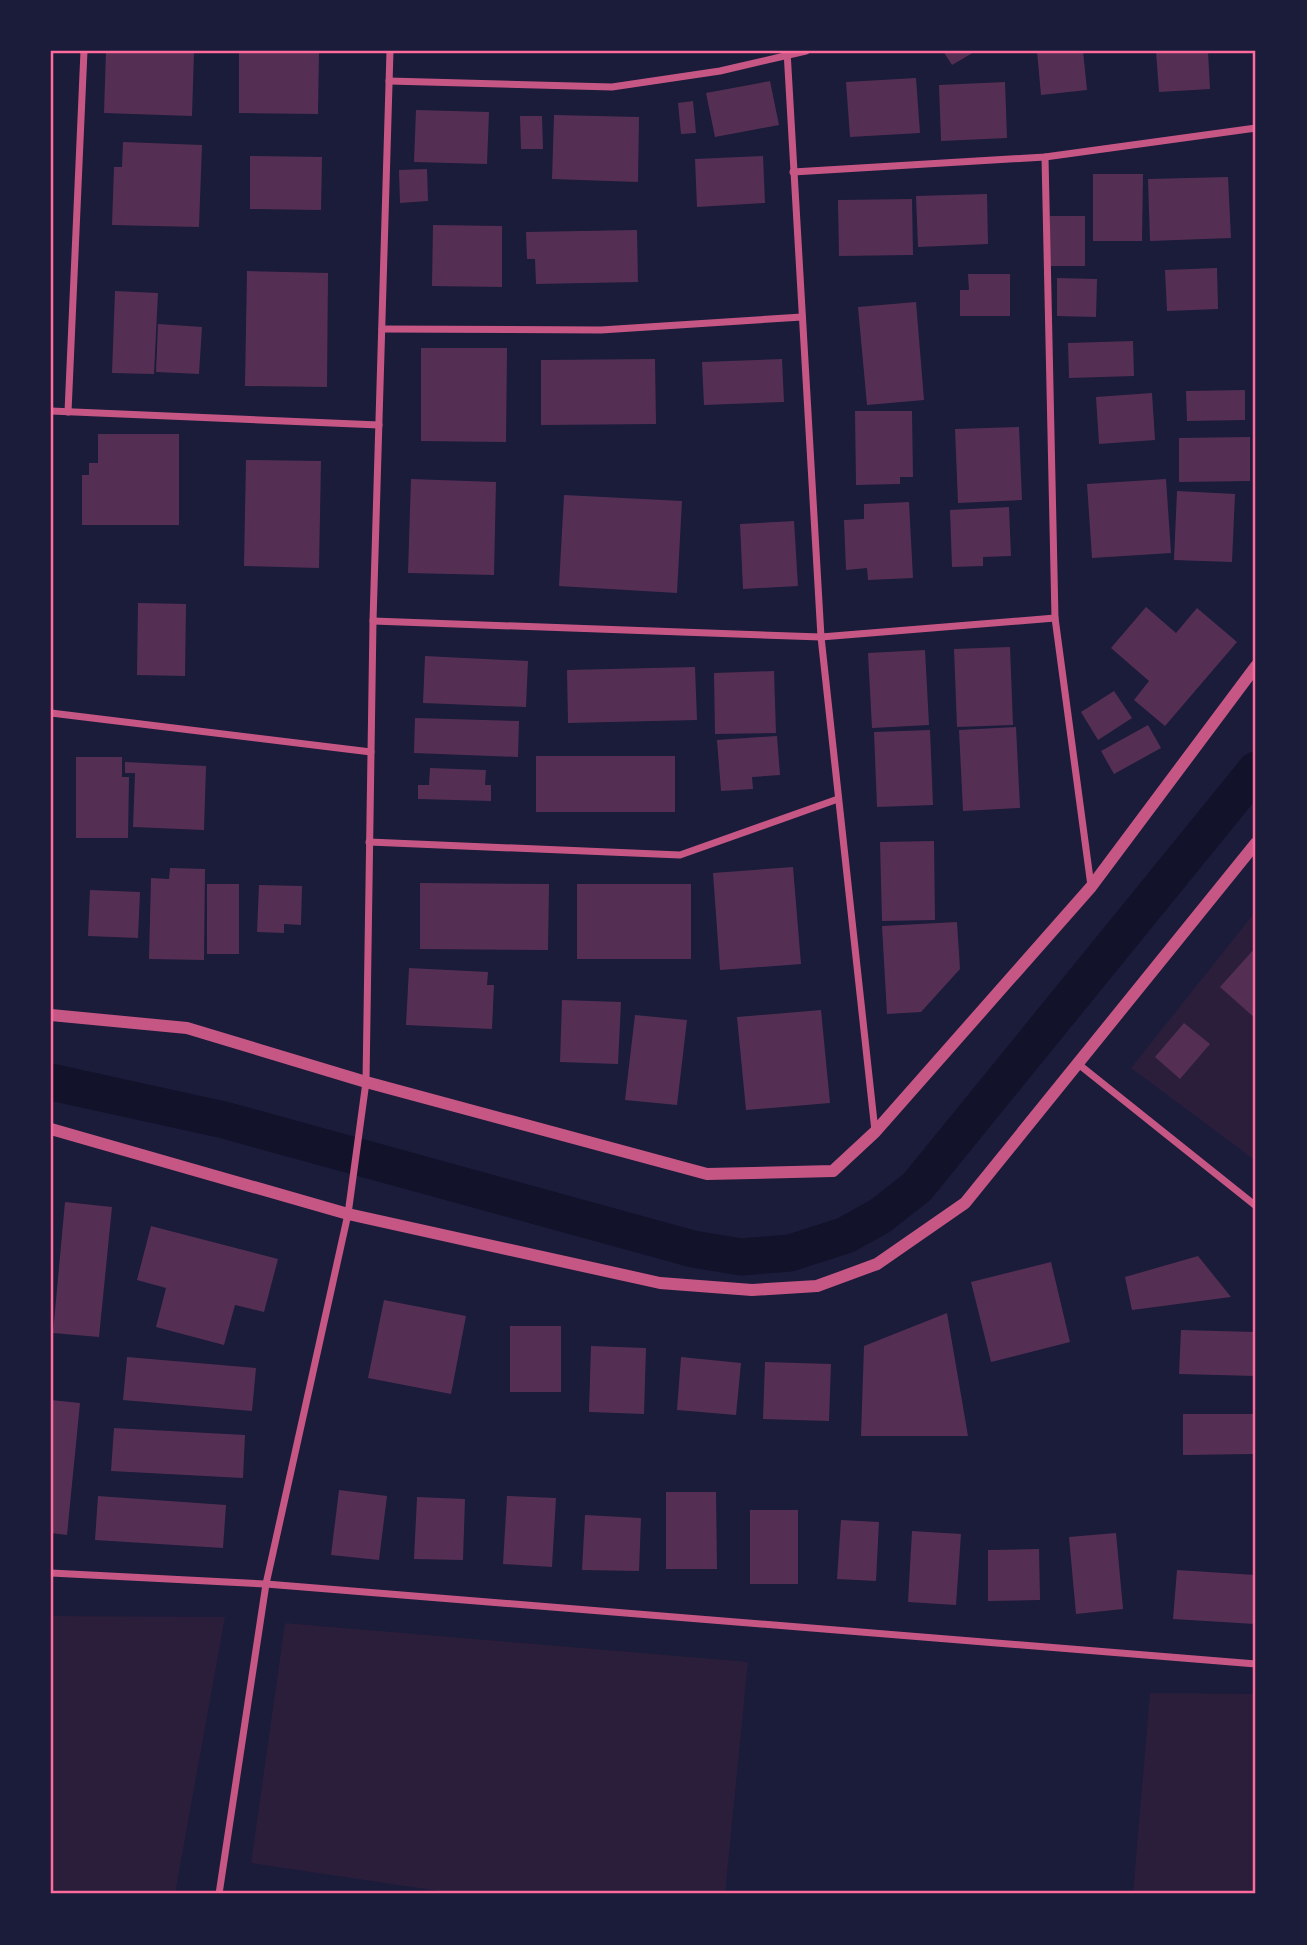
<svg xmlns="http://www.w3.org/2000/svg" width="1307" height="1945" font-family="Figtree,sans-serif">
<rect width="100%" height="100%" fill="#1b1b3a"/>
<g fill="#2a1e3b">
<polygon points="1256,911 1256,1161 1131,1068"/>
<polygon points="51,1616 225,1617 175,1894 51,1894"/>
<polygon points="285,1623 748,1662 725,1894 459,1894 251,1863"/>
<polygon points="1150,1693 1256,1694 1256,1894 1133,1894"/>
</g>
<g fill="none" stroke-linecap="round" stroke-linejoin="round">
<polyline stroke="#12122b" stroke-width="37" points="51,1082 224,1120 693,1249 741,1257 790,1253 846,1235 880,1216 917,1187 1256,770"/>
</g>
<g fill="#542f53">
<polygon points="106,51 194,51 192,116 104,113"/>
<polygon points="239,51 319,51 318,114 239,113"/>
<polygon points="943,51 976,51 952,65"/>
<polygon points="1037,51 1083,51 1087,90 1041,95"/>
<polygon points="1156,51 1208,51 1210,89 1159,92"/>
<polygon points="916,78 920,133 850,137 846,82"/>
<polygon points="770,81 779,125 715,137 706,93"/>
<polygon points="1005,82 1007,138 941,141 939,85"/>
<polygon points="693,101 696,133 681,134 678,103"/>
<polygon points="416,110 489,112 487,164 414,162"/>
<polygon points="554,115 639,117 638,182 552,179"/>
<polygon points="520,116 542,116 543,149 521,149"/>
<polygon points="123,142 202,145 199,227 112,225 114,167 122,167"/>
<polygon points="250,156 322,157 321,210 250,209"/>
<polygon points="763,156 765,203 697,207 695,159"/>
<polygon points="427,169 428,201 400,203 399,170"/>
<polygon points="1093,174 1143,174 1142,241 1093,241"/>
<polygon points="1228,177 1231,238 1150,241 1148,179"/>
<polygon points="987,194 988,244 918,247 916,196"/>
<polygon points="912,199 913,255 839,256 838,200"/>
<rect x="1050" y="216" width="35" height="50"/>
<polygon points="433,225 502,226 502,287 432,286"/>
<polygon points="637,230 638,282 536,284 535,259 527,259 526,232"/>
<polygon points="1217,268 1218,309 1167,311 1165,270"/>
<polygon points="247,271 328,273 327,387 245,386"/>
<polygon points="968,274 1010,274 1010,316 960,316 960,290 969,290"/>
<polygon points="1057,278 1097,279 1096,317 1057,316"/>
<polygon points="115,291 158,293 154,374 112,373"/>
<polygon points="916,302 924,400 867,405 858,307"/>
<polygon points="158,324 202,327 199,374 156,372"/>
<polygon points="1133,341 1134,376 1069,378 1068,343"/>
<polygon points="421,348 507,348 506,442 421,441"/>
<polygon points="655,359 656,424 541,425 541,360"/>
<polygon points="782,359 784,402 704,405 702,362"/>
<polygon points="1245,390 1245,420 1187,421 1186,391"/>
<polygon points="1152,393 1155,440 1099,444 1096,397"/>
<polygon points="855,411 912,411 913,477 900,477 900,484 856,485"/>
<polygon points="1019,427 1022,500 958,503 955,429"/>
<polygon points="98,434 179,434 179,525 82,525 82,475 89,475 89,463 98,463"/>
<polygon points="1250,437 1250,481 1179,482 1179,438"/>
<polygon points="246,460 321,461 319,568 244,566"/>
<polygon points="411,479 496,482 494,575 408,573"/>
<polygon points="1166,479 1171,553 1092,558 1087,484"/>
<polygon points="1177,491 1235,494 1232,562 1174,560"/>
<polygon points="564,495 682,501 677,593 559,586"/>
<polygon points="909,502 913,578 868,580 867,568 846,570 844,520 864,519 864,504"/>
<polygon points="1009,507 1011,556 983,557 983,566 952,567 950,510"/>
<polygon points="794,521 798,586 743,589 740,524"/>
<polygon points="138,603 186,604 185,676 137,675"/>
<polygon points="1146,607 1176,633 1197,608 1237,642 1165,726 1134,700 1149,681 1111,648"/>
<polygon points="1010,647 1013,725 957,727 954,649"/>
<polygon points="925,650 929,725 872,728 868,653"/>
<polygon points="425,656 528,661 526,707 423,703"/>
<polygon points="695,667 697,720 568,723 567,670"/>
<polygon points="774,671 776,733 715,734 714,673"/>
<polygon points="1114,691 1132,718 1098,740 1081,712"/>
<polygon points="415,718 519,721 518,757 414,753"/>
<polygon points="1148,725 1161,748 1114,774 1101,751"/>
<polygon points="1016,727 1020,808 963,811 959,730"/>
<polygon points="930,730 933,805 877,807 874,732"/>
<polygon points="777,736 780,775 752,777 753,789 721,791 717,740"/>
<rect x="536" y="756" width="139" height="56"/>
<polygon points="76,757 122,757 122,777 129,777 128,838 76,838"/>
<polygon points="125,762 206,766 204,830 133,827 135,773 125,773"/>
<polygon points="430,768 486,770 485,785 491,785 491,801 418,799 418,785 429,785"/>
<polygon points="934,841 935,920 882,921 880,842"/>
<polygon points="793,867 801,964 720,970 713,873"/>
<polygon points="170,868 205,869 204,960 149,959 151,878 169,879"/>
<polygon points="420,883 549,884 548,950 420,949"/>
<rect x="207" y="884" width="32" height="70"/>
<rect x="577" y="884" width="114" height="75"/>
<polygon points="259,885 302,886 301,925 284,924 284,933 257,932"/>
<polygon points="90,890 140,892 138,938 88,936"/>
<polygon points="957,922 960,969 921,1012 887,1014 882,926"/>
<polygon points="1256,947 1256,1019 1220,987"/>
<polygon points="409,968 488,972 487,985 494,985 492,1029 406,1025"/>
<polygon points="562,1000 621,1002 618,1064 560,1062"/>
<polygon points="821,1010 830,1103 746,1110 737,1017"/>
<polygon points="635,1015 687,1020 677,1105 625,1100"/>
<polygon points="1184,1023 1210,1044 1180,1079 1155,1057"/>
<polygon points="65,1202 112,1207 99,1337 53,1333"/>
<polygon points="151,1226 278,1259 264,1312 235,1305 224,1345 156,1327 166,1288 137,1280"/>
<polygon points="1198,1256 1231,1297 1132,1310 1125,1277"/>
<polygon points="1051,1262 1070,1342 991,1362 971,1282"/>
<polygon points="384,1300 466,1316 451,1394 368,1378"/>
<polygon points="947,1313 968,1436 861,1436 864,1346"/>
<rect x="510" y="1326" width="51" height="66"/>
<polygon points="1181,1330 1256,1332 1256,1376 1179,1374"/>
<polygon points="591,1346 646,1348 644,1414 589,1412"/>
<polygon points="127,1357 256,1368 252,1411 123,1400"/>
<polygon points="681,1357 741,1363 736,1415 677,1410"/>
<polygon points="765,1362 831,1364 829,1421 763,1419"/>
<polygon points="51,1400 80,1403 67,1535 51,1533"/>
<polygon points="1183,1414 1253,1414 1253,1454 1183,1455"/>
<polygon points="114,1428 245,1435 243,1478 111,1471"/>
<polygon points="339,1490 387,1496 379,1560 331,1555"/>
<polygon points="666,1492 716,1492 717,1569 666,1569"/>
<polygon points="98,1496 226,1505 223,1548 95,1540"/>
<polygon points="507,1496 556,1498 552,1567 503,1564"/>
<polygon points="417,1497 465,1499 463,1560 414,1559"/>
<rect x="750" y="1510" width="48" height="74"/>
<polygon points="585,1515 641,1518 639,1571 582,1570"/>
<polygon points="841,1520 879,1522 876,1581 837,1579"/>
<polygon points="912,1531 961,1534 956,1605 908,1602"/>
<polygon points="1116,1533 1123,1609 1076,1614 1069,1537"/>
<polygon points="1039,1549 1040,1600 988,1601 988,1550"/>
<polygon points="1177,1570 1256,1575 1255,1624 1173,1619"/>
</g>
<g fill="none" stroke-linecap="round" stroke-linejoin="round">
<g stroke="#c65784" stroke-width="7">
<polyline points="787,51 821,637 875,1131"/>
<polyline points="389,81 612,87 720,71 806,51"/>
<polyline points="1045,157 1055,618 1091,886"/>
<polyline points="793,172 1045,157 1256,128"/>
<polyline points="382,329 601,330 802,317"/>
<polyline points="51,411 379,425"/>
<polyline points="68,412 84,51"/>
<polyline points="373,621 821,637 1055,618"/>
<polyline points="51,713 371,752"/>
<polyline points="369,842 680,855 838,799"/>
<polyline points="1077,1063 1256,1206"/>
<polyline points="51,1573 266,1584 1256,1664"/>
<polyline points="219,1894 266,1584 348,1214 366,1082 373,621 390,51"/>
</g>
<g stroke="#c65784" stroke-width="12">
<polyline points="51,1015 187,1028 366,1082 707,1174 833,1171 875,1132 1091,887 1256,666"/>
<polyline points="51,1129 348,1214 660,1283 752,1290 817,1286 877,1264 965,1203 1256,843"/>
</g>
</g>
<rect width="1307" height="1945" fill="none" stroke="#1b1b3a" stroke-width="105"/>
<rect x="52" y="52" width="1202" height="1840" fill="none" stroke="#ff6b9d" stroke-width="2.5"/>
</svg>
